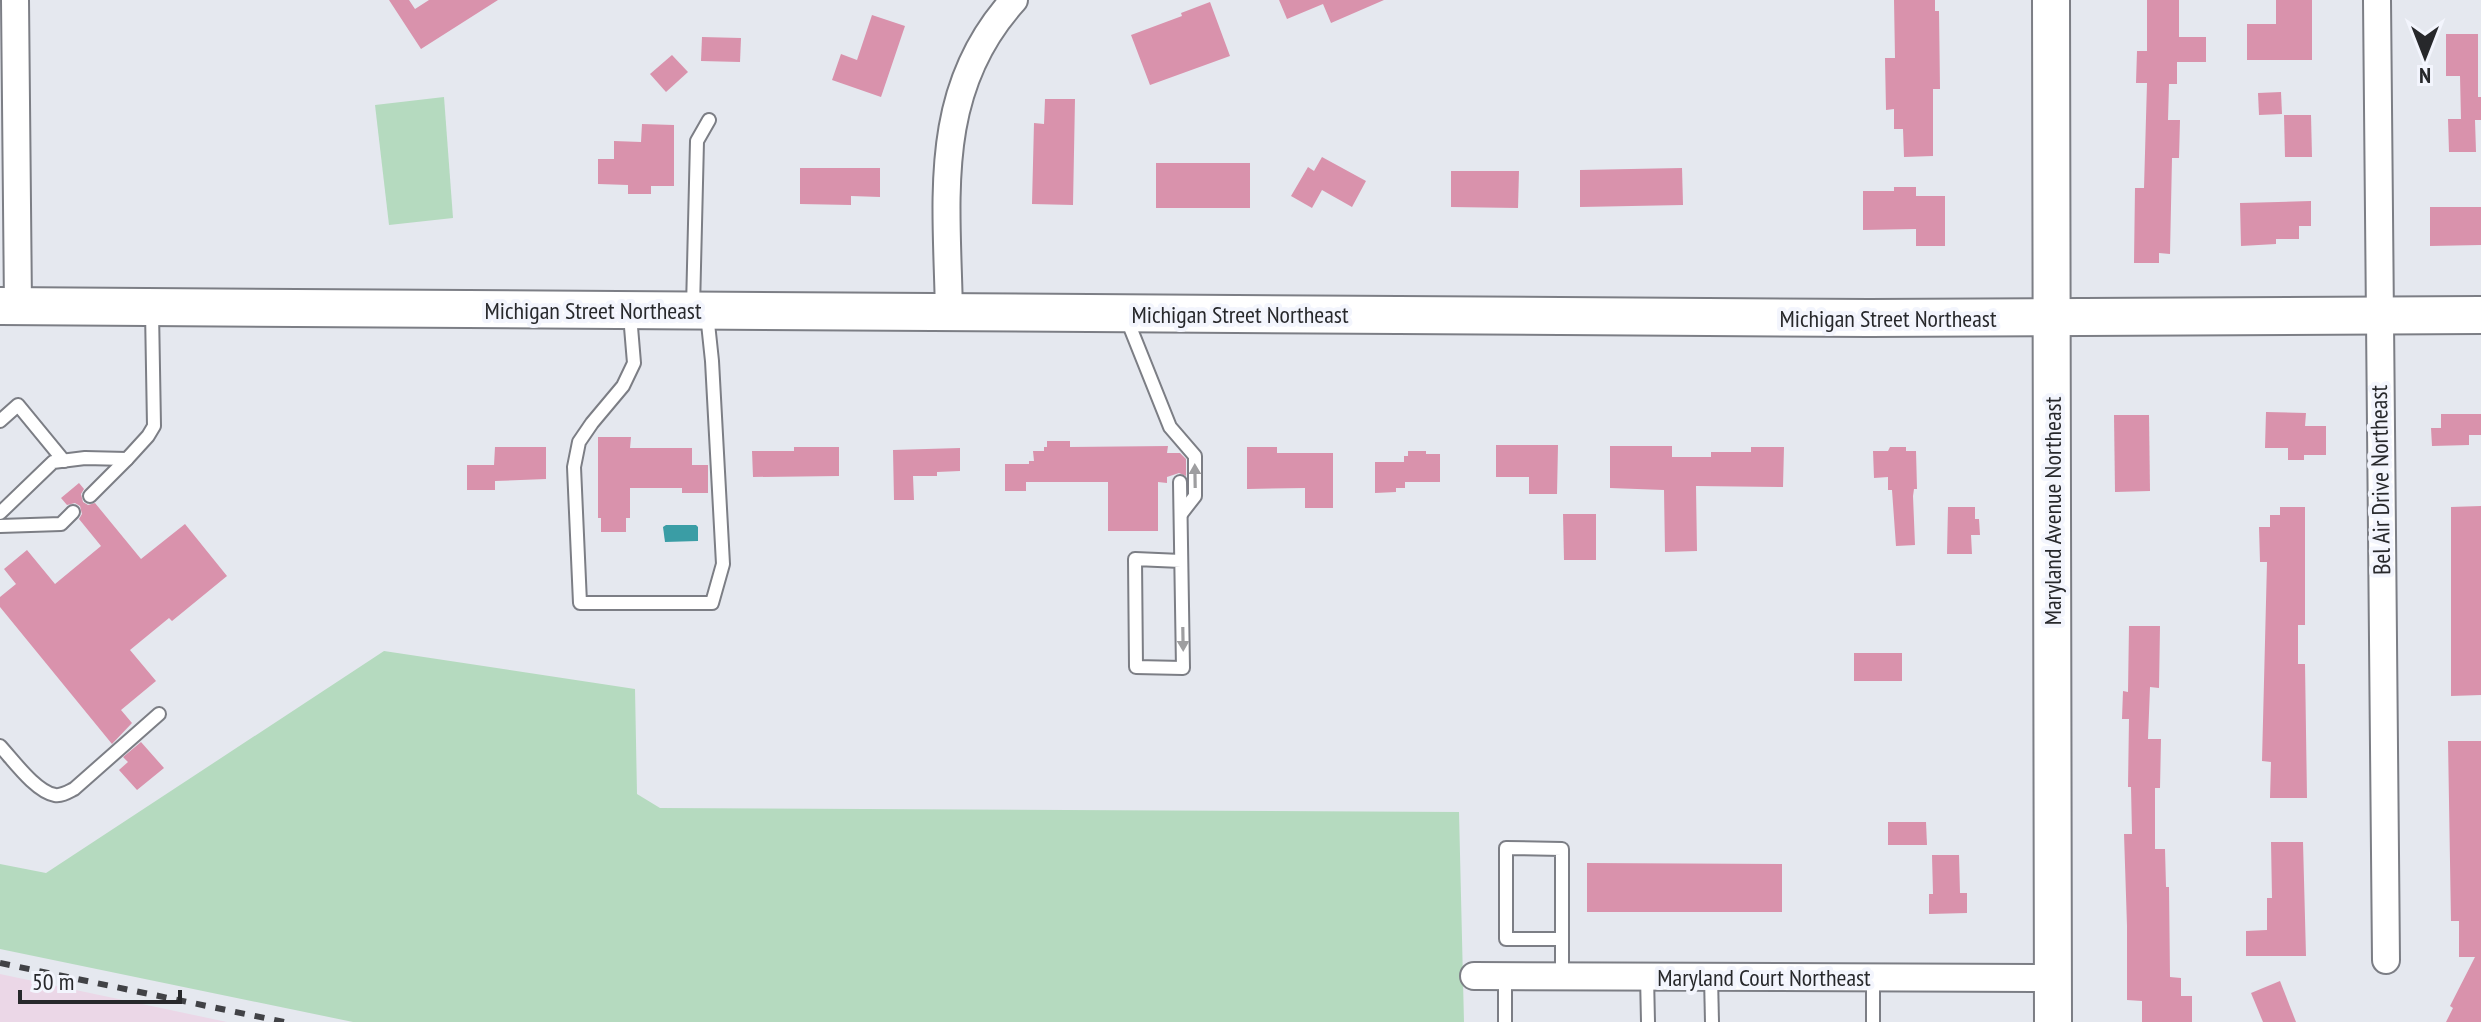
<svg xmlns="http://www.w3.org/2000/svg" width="2481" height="1022" font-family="'PT Sans Narrow',sans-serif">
<rect width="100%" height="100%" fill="#e5e8ef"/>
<polygon fill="#ebd7e7" points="0,974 227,1022 0,1022"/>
<g fill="#b5dabf">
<polygon points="444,97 453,218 389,225 375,105"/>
<polygon points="384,651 635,689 637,794 660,808 1459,812 1464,1022 353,1022 0,949 0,864 46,873"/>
</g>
<polygon fill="#3a9da5" points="666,525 696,525 698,527 698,541 665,542 663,527"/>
<g fill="#d992ac">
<polygon points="389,0 409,0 415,9 429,0 498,0 421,49"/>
<polygon points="1279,0 1384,0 1331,23 1323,4 1287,19"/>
<polygon points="1894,0 1935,0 1935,11 1939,11 1940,89 1933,89 1933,156 1904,157 1903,129 1894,129 1894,109 1886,110 1885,58 1895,58"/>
<polygon points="2147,0 2179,0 2179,37 2206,37 2206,62 2177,62 2177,84 2169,84 2168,120 2180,120 2179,158 2172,158 2170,254 2159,253 2159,263 2134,263 2135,188 2144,188 2147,83 2136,83 2137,51 2147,51"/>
<polygon points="2276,0 2312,0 2312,60 2247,60 2247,24 2276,24"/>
<polygon points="1210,2 1230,56 1150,85 1131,35 1182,16 1181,13"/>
<polygon points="872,15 905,26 881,97 832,80 841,54 857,60"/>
<polygon points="2446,34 2478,34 2478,97 2481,97 2481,120 2475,120 2476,152 2449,152 2448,119 2461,119 2460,76 2446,76"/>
<polygon points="702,37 741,38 740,62 701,61"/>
<polygon points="672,55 688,72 666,92 650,74"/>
<polygon points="2281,92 2282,114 2259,115 2258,93"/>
<polygon points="1045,99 1075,99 1073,205 1032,204 1034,123 1044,124"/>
<polygon points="2284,115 2311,115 2312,157 2285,157"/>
<polygon points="642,124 674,125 674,186 651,186 651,194 628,194 628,185 598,184 598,159 614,159 614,141 641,142"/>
<polygon points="1322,157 1366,181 1352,207 1322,190 1312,208 1291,196 1308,167 1314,171"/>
<rect x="1156" y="163" width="94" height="45"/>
<polygon points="800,168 880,168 880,197 851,196 851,205 800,204"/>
<polygon points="1682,168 1683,205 1580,207 1580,170"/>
<polygon points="1451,171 1519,171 1518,208 1451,207"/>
<polygon points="1894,187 1916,187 1916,196 1945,196 1945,246 1916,246 1916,229 1863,230 1863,191 1894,191"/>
<polygon points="2311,201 2311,226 2299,226 2299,239 2276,239 2276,244 2241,246 2240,203"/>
<polygon points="2430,207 2481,207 2481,245 2430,246"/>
<polygon points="2266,412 2306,413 2305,426 2326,426 2326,455 2304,455 2304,460 2288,460 2288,448 2265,448"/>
<polygon points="2441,414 2481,414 2481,435 2469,435 2469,445 2432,446 2431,428 2441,428"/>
<polygon points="2114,415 2149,415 2150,491 2115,492"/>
<polygon points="598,437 631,437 630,448 692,448 692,465 708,465 708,493 682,493 682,488 630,488 630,518 626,518 626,532 601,532 601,518 598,518"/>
<polygon points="1047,441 1070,441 1070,447 1168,446 1167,453 1180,453 1186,459 1186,476 1179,473 1167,477 1167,483 1158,482 1158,531 1108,531 1108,482 1026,482 1026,491 1005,491 1005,464 1029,464 1029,461 1034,461 1033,451 1044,451 1044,447 1047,447"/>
<polygon points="1496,445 1558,445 1557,494 1529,494 1529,477 1496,477"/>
<polygon points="1610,446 1672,446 1672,457 1711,457 1711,452 1751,452 1751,447 1784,447 1783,487 1696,486 1697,551 1665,552 1664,490 1610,488"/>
<polygon points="495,447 546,447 546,479 495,481 495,490 467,490 467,465 494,465"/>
<polygon points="794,447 839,447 839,476 753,477 752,451 794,451"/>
<polygon points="1247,447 1277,447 1277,453 1333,453 1333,508 1305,508 1305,488 1247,489"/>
<polygon points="1890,447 1906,447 1906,451 1916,451 1917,489 1914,489 1913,496 1915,545 1896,546 1892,490 1888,490 1888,477 1874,478 1873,451 1888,451"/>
<polygon points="960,448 960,471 937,472 937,476 913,476 914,500 894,500 893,450"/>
<polygon points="1408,451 1426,451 1426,454 1440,454 1440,482 1405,482 1405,488 1396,488 1396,492 1375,493 1375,462 1404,462 1404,456 1408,456"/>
<polygon points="79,483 84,489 81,494 83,502 88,505 95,503 141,559 185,524 227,576 172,621 169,618 130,650 156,681 121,710 132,723 112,744 0,607 0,597 16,584 4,569 27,550 55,584 101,546 79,519 82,514 80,506 75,503 67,505 61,498"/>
<polygon points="2481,506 2481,695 2451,696 2451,507"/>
<polygon points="1948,507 1975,507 1975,519 1979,519 1980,535 1971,535 1972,554 1947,554"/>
<polygon points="2280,507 2305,507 2305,625 2298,625 2298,664 2305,664 2307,798 2270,798 2271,762 2262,761 2267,562 2260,562 2259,527 2270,527 2270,515 2280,515"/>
<polygon points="1563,514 1596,514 1596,560 1564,560"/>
<polygon points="2129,626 2160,626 2159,688 2150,687 2148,739 2161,739 2160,788 2155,788 2155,849 2165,849 2166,887 2169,887 2170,977 2181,978 2181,996 2192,996 2192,1022 2142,1022 2142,1001 2127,1000 2127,926 2124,834 2132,834 2131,787 2128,787 2129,719 2122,719 2123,691 2128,692"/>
<rect x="1854" y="653" width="48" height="28"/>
<polygon points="2448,741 2481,741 2481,1022 2446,1022 2453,1008 2450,1006 2475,957 2459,957 2459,921 2451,921"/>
<polygon points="141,742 164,768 137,790 119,770 128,762 123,757"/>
<polygon points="1888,822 1926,822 1927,845 1888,845"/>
<polygon points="2271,842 2303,842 2306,956 2246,956 2246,931 2267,930 2267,898 2272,898"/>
<polygon points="1932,855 1959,855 1960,893 1967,893 1967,913 1929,914 1929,894 1933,894"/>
<polygon points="1587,863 1782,864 1782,912 1587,912"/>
<polygon points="2280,981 2296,1022 2263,1022 2251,993"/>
</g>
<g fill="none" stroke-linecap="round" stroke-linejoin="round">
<defs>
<g id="lane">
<polyline points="693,308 697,141 709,120"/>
<polyline points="630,315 634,363 623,386 592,423 579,442 574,467 580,603 712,603 723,564 712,361 707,314"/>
<polyline points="1126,317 1170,427 1195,456 1195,496 1181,514"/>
<polyline points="0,421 18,405 64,461"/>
<polyline points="1180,482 1183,668 1136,667 1135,559 1181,561"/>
<polyline points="90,496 127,459"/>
<polyline points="0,513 53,462 85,458 127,459 148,436 154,426 152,311"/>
<polyline points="0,526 61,524 73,512"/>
<path d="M0 746C13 760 36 792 55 795 62 796 68 792 74 789L159 714"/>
<polyline points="1562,939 1506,939 1506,848 1562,849 1562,976"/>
<polyline points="1505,976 1505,1022"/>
<polyline points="1647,976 1648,1022"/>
<polyline points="1711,977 1712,1022"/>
<polyline points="1873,978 1873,1022"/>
</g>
<g id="street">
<polyline points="15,0 18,306"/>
<polyline points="2377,0 2386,960"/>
<path d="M949 313C947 199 931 91 1014 0"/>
<polyline points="1474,976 2053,978"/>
</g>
<g id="secondary">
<polyline points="2051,0 2053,1022"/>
<polyline points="0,306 1869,318 2481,315"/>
</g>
</defs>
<use href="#lane" stroke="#7c7e85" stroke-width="16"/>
<use href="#street" stroke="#7c7e85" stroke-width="30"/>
<use href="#secondary" stroke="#7c7e85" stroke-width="40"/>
<use href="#lane" stroke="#fff" stroke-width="12"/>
<use href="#street" stroke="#fff" stroke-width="26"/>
<use href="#secondary" stroke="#fff" stroke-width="36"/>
<polyline stroke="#414246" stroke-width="6" stroke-dasharray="10 10" stroke-linecap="butt" points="0,963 284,1022"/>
</g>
<defs><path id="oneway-solid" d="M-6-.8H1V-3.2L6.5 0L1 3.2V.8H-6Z" transform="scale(2)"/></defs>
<g fill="#9e9ea0">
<use href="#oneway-solid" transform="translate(1195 476) rotate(-91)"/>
<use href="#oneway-solid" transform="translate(1183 639) rotate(89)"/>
</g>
<g text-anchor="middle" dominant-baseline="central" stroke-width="8" stroke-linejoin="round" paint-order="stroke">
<g font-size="24" fill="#27282b" stroke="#f3f5fd">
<text x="593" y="310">Michigan Street Northeast</text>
<text x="1240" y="314">Michigan Street Northeast</text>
<text x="1888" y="318">Michigan Street Northeast</text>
<text transform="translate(2380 480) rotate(-91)">Bel Air Drive Northeast</text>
<text transform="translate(2052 511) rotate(-90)">Maryland Avenue Northeast</text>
<text x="1764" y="977">Maryland Court Northeast</text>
</g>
</g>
<g transform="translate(2425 56) rotate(180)" stroke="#f3f5fd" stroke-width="6" paint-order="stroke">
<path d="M0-6L14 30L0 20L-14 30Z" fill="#27282b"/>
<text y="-12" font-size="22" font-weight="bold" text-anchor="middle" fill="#27282b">N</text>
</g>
<path d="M20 990v12h160v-12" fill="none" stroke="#27282b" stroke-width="4"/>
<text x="32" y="990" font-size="24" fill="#27282b" stroke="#f3f5fd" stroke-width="6" paint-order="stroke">50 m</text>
</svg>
